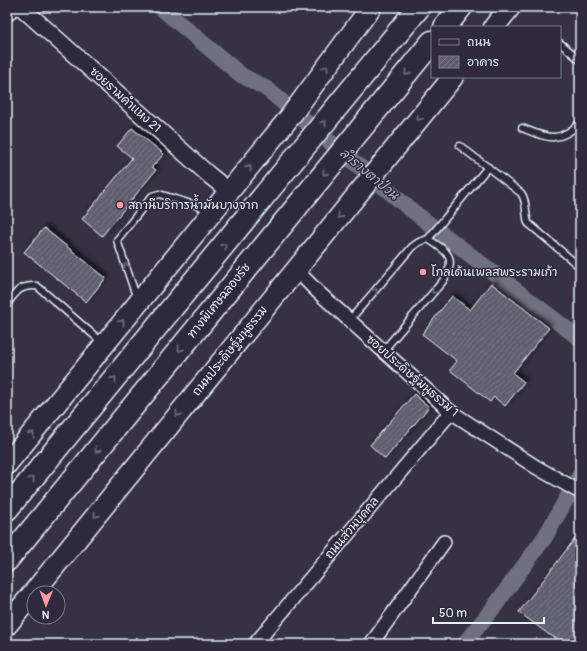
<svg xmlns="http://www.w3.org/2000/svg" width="587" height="651" font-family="Pangolin,'Playpen Sans Thai',sans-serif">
<defs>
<pattern id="building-hatch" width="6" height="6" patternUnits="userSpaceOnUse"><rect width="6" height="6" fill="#605e6e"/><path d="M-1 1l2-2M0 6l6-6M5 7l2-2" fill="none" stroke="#777683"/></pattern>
<filter id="shadow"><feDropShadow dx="3.5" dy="-3.5" stdDeviation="2" flood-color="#0009"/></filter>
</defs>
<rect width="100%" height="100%" fill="#363244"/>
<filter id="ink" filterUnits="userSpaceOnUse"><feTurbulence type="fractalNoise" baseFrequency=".025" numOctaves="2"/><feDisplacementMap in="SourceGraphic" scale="8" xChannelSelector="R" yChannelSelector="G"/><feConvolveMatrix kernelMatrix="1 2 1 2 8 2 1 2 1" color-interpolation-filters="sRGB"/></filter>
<g filter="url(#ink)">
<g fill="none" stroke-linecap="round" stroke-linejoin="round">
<g stroke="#70717f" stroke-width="16">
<polyline points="160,7 241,75 267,89 410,209 580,339"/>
<polyline points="464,644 494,607 545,537 580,475"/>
</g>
</g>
<g fill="url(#building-hatch)" stroke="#e8f1f8" filter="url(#shadow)">
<polygon points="132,128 164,154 152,167 156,170 102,236 82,219 132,158 117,146"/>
<polygon points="44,228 106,278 86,302 24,252"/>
<polygon points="491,283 549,328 513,373 524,382 505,406 494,397 490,402 450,370 457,361 422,334 452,296 470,310"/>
<polygon points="414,394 429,407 385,459 370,445"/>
<polygon points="580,532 580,644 567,644 548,634 519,612"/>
</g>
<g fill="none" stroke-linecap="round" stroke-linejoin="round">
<defs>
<g id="service">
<polyline points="560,43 580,60"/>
<path d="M522 128C548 138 558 144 580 123"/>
<path d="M460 146 521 193C527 200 525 213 528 223L580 267"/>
<polyline points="428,239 488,167"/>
<polyline points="137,299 117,240 152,196 159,194 211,210"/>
<path d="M7 304C17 291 20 285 37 286L103 343"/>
<path d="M349 321 412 247 419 242 428 239C447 251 458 257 443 281L383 351"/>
</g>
<g id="minor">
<polyline points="296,270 318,292 451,412 536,467 580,492"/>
<polyline points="255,644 451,412"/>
<polyline points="371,644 444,542"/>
</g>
<g id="tertiary">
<polyline points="21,7 209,175 230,192"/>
<polyline points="7,13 12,7"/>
</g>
<g id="primary">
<polyline points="494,27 510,7"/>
<polyline points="7,464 289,118 371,7"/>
<polyline points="7,625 453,77"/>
</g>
<g id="motorway">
<polyline points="445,27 461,7"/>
<polyline points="7,509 419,7"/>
<polyline points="7,560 432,42"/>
</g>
</defs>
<use href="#service" stroke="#e8f1f8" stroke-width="9"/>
<use href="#minor" stroke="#e8f1f8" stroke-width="16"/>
<use href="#tertiary" stroke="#e8f1f8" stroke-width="19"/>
<use href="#primary" stroke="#e8f1f8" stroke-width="23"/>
<use href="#motorway" stroke="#e8f1f8" stroke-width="25"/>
<use href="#service" stroke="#2f2a3d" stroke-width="6"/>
<use href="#minor" stroke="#2f2a3d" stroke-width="13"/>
<use href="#tertiary" stroke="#2f2a3d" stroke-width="16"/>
<use href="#primary" stroke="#2f2a3d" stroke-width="20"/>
<use href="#motorway" stroke="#2f2a3d" stroke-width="22"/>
</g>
<defs><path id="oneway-chevron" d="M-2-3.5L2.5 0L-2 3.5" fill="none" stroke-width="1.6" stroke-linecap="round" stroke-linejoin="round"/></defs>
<g stroke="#70707e">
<use href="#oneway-chevron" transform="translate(326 68) rotate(-54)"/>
<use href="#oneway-chevron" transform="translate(407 73) rotate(129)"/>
<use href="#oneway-chevron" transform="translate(419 118) rotate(129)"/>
<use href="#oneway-chevron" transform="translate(324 123) rotate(-51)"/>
<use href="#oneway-chevron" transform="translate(249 168) rotate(-51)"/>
<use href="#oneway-chevron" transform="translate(325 173) rotate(129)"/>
<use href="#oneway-chevron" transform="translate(340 216) rotate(129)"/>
<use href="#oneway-chevron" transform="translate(224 246) rotate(-51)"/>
<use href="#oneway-chevron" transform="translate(126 266) rotate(-109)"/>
<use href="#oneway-chevron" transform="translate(375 291) rotate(-50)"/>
<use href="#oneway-chevron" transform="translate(434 291) rotate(130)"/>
<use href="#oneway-chevron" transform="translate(122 322) rotate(-51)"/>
<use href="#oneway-chevron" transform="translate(180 349) rotate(129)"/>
<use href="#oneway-chevron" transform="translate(114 379) rotate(-51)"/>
<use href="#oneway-chevron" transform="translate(178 414) rotate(129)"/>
<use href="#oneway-chevron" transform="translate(32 434) rotate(-51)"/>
<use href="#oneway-chevron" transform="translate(97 450) rotate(129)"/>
<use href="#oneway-chevron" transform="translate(32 479) rotate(-51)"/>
<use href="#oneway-chevron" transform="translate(96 515) rotate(129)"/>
</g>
</g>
<g fill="#ff9aa2" stroke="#2f2a3d" stroke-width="1.5">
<circle cx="120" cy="205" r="4"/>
<circle cx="423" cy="272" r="4"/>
</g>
<g text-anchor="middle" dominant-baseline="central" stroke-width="3" stroke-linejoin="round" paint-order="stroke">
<g font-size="12" fill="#e8f1f8" stroke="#2f2a3d">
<text transform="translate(125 100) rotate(42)">ซอยรามคำแหง 21</text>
<text transform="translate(219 301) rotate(-51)">ทางพิเศษฉลองรัช</text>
<text transform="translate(230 351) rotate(-51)">ถนนประดิษฐ์มนูธรรม</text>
<text transform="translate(412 376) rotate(41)">ซอยประดิษฐ์มนูธรรม 1</text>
<text transform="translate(352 528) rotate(-50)">ถนนส่วนบุคคล</text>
</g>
<g font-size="12" fill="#e8f1f8" stroke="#2f2a3d" text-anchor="start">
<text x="128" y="205">สถานีบริการน้ำมันบางจาก</text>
<text x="431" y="272">โกลเด้นเพลสพระรามเก้า</text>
</g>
<g font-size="13" font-style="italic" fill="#b2b7c2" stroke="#2f2a3d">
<text transform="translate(369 174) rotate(40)">ลำรางตาป่วน</text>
</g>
</g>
<rect width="587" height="651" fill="none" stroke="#2f2a3d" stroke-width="24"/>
<rect x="12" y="12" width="563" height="627" fill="none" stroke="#e8f1f8" stroke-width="1.5" filter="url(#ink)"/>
<rect x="431" y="26" width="130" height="52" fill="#2f2a3d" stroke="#797a88"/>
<rect x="439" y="39" width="20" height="6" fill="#2f2a3d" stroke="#797a88"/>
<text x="467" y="46" font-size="12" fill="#e8f1f8">ถนน</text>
<rect x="439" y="56" width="20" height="12" fill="url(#building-hatch)" stroke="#797a88"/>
<text x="467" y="66" font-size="12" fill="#e8f1f8">อาคาร</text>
<g transform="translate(46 605) rotate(181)"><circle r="19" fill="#2f2a3d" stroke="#797a88"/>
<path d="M0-3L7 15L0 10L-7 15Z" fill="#ff9aa2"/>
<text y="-6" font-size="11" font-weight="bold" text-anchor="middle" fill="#e8f1f8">N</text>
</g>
<path d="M433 617v6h111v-6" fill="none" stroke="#e8f1f8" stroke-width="2"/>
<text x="439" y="617" font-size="12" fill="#e8f1f8" stroke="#2f2a3d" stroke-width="3" paint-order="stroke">50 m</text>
</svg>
